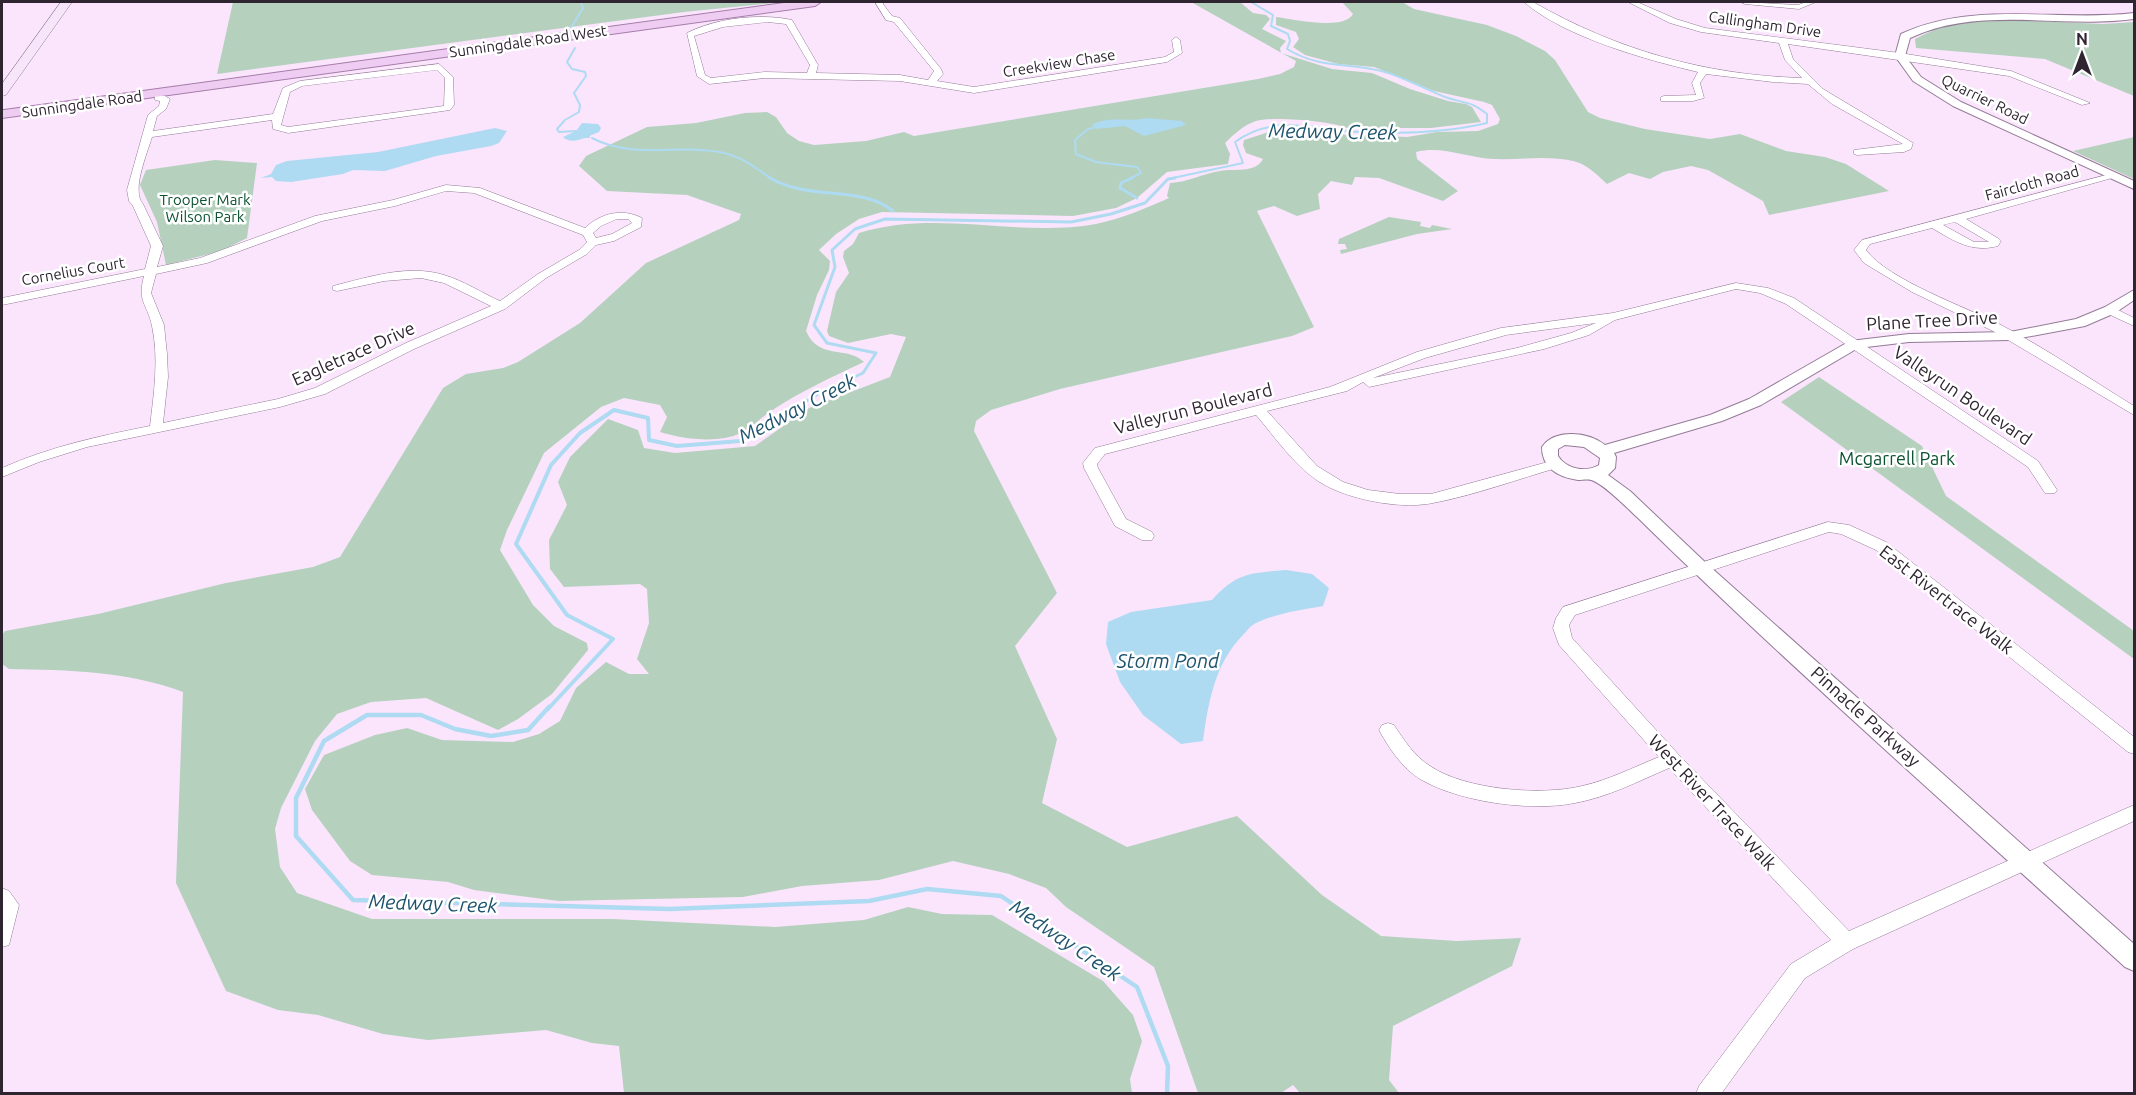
<svg xmlns="http://www.w3.org/2000/svg" width="2136" height="1095" font-family="Ubuntu,sans-serif">
<rect width="100%" height="100%" fill="#fbe5fd"/>
<g fill="#b5d1be">
<polygon points="233,2 784,2 684,12 217,74"/>
<path d="M1191 2H1240L1253 13 1266 15 1270 19 1262 29 1286 41 1280 48 1281 53 1332 69 1372 73 1410 89 1448 101 1466 104 1472 107 1481 122 1431 128H1347C1332 121 1272 116 1256 121 1244 125 1234 134 1225 143L1230 154 1228 164 1167 172 1137 198 1116 208 1073 216 882 212 859 219 836 234 819 250 830 261 829 270 817 295 806 331C819 361 847 345 864 362 832 377 801 391 771 411 761 417 752 429 741 433 718 444 683 439 660 432L667 417 660 405 624 398 601 407 544 453 507 530 500 550 533 605 554 626 587 643 588 650 552 694 518 719 498 730 426 698 371 702 337 714 315 741 281 808 275 829 280 867 297 893 372 919H613L775 927 864 920 908 907 942 914 992 915 1103 981 1133 1015 1142 1041 1130 1079 1132 1093H624L619 1046 592 1043 546 1030 428 1040 383 1034 318 1015 278 1010 226 991 176 883 183 692C128 671 67 670 9 669L2 664V635L5 631 98 614 226 583 313 567 340 557 443 388 466 374 503 368 518 362 580 323 646 263 739 220 741 214 687 195 607 191 579 166 586 156 647 127 696 123 745 113 767 112 776 117 787 133 799 141 814 145 866 141 904 132 914 136 1258 79 1280 74 1294 67 1296 61Z"/>
<path d="M1342 2H1402L1414 9 1487 25 1516 36 1545 51 1555 60 1588 112 1600 118 1645 129 1710 139 1740 134 1786 151 1825 157 1846 164 1889 191 1769 215 1763 201 1708 170 1691 166 1663 172 1650 179 1629 173 1607 184C1597 175 1587 164 1573 161 1547 155 1520 160 1494 159 1467 158 1442 145 1416 152L1417 159 1458 191 1443 201 1379 178 1355 177 1352 185 1331 181 1318 194 1320 209 1297 216 1274 206 1257 211 1314 327 1292 336 1060 389 991 410 976 421 974 431 1057 593 1015 646 1057 739 1042 803 1127 847 1237 816 1322 895 1381 936 1457 941 1521 938 1512 966 1393 1026 1389 1080 1399 1093H1300L1293 1085 1281 1093H1198L1154 967 1066 907 1046 888 1009 874 953 861 879 880 802 886 743 897 559 901 474 890 448 882 372 875 350 861 312 810 305 789 324 755 375 735 407 728 442 740 513 742 539 734 560 721 576 688 606 662 629 674H649L637 659 649 623 647 589 640 584 564 587 550 569 549 540 567 505 558 482 570 457 608 419 638 430 644 448 675 453 755 446 809 408 890 377 906 337 891 334 848 343 829 336 827 331 836 292 849 273 843 257 844 251 853 244 859 233C938 209 1016 238 1096 224 1120 219 1147 208 1169 198L1167 196 1170 183C1188 182 1202 174 1220 171 1234 168 1255 174 1263 159L1246 153 1243 145 1244 140 1272 131 1300 129 1347 135 1407 137 1437 132 1478 131 1498 124 1500 119 1492 105 1484 102 1434 91 1374 67 1338 64 1305 55 1293 47 1299 39 1296 32 1276 25V17C1293 19 1344 31 1353 14Z"/>
<path d="M1993 19 2103 24 2134 22V96L2045 59 1916 48 1915 39C1940 25 1965 21 1993 19Z"/>
<polygon points="2134,137 2134,179 2073,151"/>
<polygon points="215,160 257,163 247,238 221,251 166,265 157,222 140,185 146,170"/>
<polygon points="1389,217 1421,222 1420,226 1430,228 1432,225 1452,229 1417,234 1341,254 1340,250 1347,249 1345,244 1338,244 1339,239"/>
<polygon points="1819,377 1922,446 1946,496 2134,631 2134,659 1781,402"/>
</g>
<g fill="#aedaf2">
<path d="M1146 118 1182 121 1186 125 1144 136 1125 126 1096 129 1092 125C1110 115 1127 123 1146 118Z"/>
<path d="M582 123 598 124 601 128 599 132C588 136 572 146 563 137L576 131Z"/>
<polygon points="495,128 507,131 499,143 491,146 436,156 385,171 353,170 343,174 291,182 276,181 272,177 261,178 271,174 276,165 287,161 378,152"/>
<path d="M1286 570 1312 574 1329 588 1323 606C1301 610 1277 613 1256 623 1251 625 1247 631 1243 635 1215 663 1208 703 1203 741L1181 744 1143 715 1120 682 1106 644 1108 622 1131 612 1212 600C1237 572 1251 573 1286 570Z"/>
</g>
<g fill="none" stroke-linecap="round" stroke-linejoin="round">
<g stroke="#aedaf2" stroke-width="2">
<polyline points="568,33 583,8 581,2"/>
<polyline points="575,48 567,62 572,69 585,72 586,76 574,93 580,105 579,112 565,120 557,129 559,132 576,131"/>
<polyline points="1093,128 1088,129 1075,140 1076,154 1096,162 1137,167 1141,173 1129,179"/>
<polyline points="584,137 589,137"/>
<path d="M592 138C634 160 679 143 724 153 742 157 757 169 772 179"/>
<path d="M1168 179 1243 163 1235 142C1275 113 1314 130 1359 132 1402 134 1445 133 1487 123V114C1469 100 1465 104 1445 97 1425 89 1405 78 1385 72 1349 62 1322 70 1287 49L1290 41 1288 34 1271 26 1273 15 1251 2"/>
</g>
<g stroke="#aedaf2" stroke-width="3">
<path d="M770 178C809 201 861 185 893 211"/>
<polyline points="1132,178 1121,183 1120,188 1137,198"/>
<polyline points="792,410 818,394 863,373 876,353 827,343 814,325 835,267 832,250 855,229 885,219 1071,222 1111,214 1145,203 1168,179 1175,178"/>
</g>
<polyline stroke="#aedaf2" stroke-width="4" points="548,709 613,639 567,615 516,544 551,465 580,433 614,410 648,418 649,440 677,446 740,441 794,408"/>
<polyline stroke="#aedaf2" stroke-width="4.5" points="549,707 528,730 491,736 455,729 421,715 367,715 324,741 296,798 296,836 353,900 670,909 869,901 927,889 1001,896 1137,987 1168,1066 1167,1094"/>
<defs>
<g id="minor">
<path d="M875 2H884L883 4 892 16 900 18 941 69 943 74 937 81 974 87 1165 57 1174 52 1172 40 1176 37 1180 40 1182 53 1167 62 974 93 900 81 765 78 709 84 697 76 687 33C716 18 760 13 792 20L818 65 816 73 900 75 928 80 934 71 894 22 886 20ZM768 22 786 24 810 65 807 73 765 72 711 78 705 75 694 36 723 27Z"/>
<path d="M1524 2H1533C1617 50 1705 75 1802 78L1785 60 1779 43 1701 32 1670 23 1628 2H1637L1676 19 1705 28 1900 53 2011 71 2090 103 2082 105 2009 76 1788 44 1793 59 1823 89 1913 143 1911 149 1904 152 1857 155 1854 154V150L1903 144 1832 104 1808 84 1773 82 1706 74 1700 83 1704 98 1693 101H1661V97L1664 96 1696 95 1692 83 1698 72C1647 60 1564 37 1524 2Z"/>
<polygon points="1741,2 1798,5 1806,2 1816,2 1799,9 1745,4"/>
<path d="M439 64 453 77 454 105 450 110 288 133 273 129 272 120 152 137C147 154 131 191 143 204L163 246 157 267 200 258 315 216 393 200 446 185 480 188 585 228C601 213 622 208 642 218L641 227 614 241 596 245 587 254 546 278 505 309 414 349 325 394 280 407 87 447 39 462 2 477V468C49 447 99 436 150 426 154 393 159 359 152 326 147 303 137 302 144 276L2 305V298L145 269 151 246 133 206 129 201 127 190 148 115 159 106 160 101 155 100V96H165L170 99 166 109 157 116 153 131 273 114 283 88 300 81ZM437 70 445 78 444 106 288 127 281 125 290 92 302 86ZM446 191 474 193 583 235 587 242 579 250 538 274 500 301C482 293 464 281 444 275 408 264 369 277 333 286V290L337 291 384 281 421 278 444 283 491 306 406 343 315 388 278 399 163 423 168 377 167 354 164 325 151 293 156 274 207 263 322 221 395 206ZM617 219H628L632 223 612 234 596 238 593 233 601 226Z"/>
<path d="M2110 174 2119 176 1966 219 1999 239 2001 241 1998 246C1972 253 1954 241 1932 228L1870 244 1866 250C1888 280 1966 307 2001 325 2047 349 2090 379 2134 406V415L1993 331 1912 292 1864 263 1854 250 1862 240ZM1955 222 1989 242H1974L1943 225Z"/>
<path d="M1736 283 1768 288 1794 298 2038 461 2057 490 2055 493H2045L2028 467 1786 304 1760 293 1736 289 1615 320 1589 335 1544 349 1369 387 1363 382 1347 391 1267 411 1317 466 1343 482 1368 490 1400 494H1431L1555 460 1562 464 1560 467C1518 479 1475 495 1433 503 1400 510 1345 499 1318 481 1293 464 1275 437 1256 415L1105 454 1097 464 1098 468 1126 519 1152 532 1154 536 1152 540H1142L1115 526 1084 468 1083 463 1095 448 1330 387 1417 352 1501 328 1613 313ZM1596 323 1571 333 1517 348 1373 378 1425 358 1506 335Z"/>
<polygon points="2110,306 2134,318 2134,326 2106,313 2106,307"/>
<path d="M1828 522 1849 525 1886 542 2134 737V754L2128 752 1876 550 1841 534 1829 532 1575 615 1569 625 1572 638 1678 754 1849 931 2134 805V821L1853 949 1805 978 1721 1094H1696L1699 1086 1791 964 1831 940 1669 768C1639 781 1608 797 1575 803 1531 812 1459 802 1420 779 1402 768 1389 748 1379 730L1382 725 1388 723 1394 725C1404 740 1414 756 1430 766 1465 790 1542 796 1582 786 1609 780 1634 767 1659 757L1559 645 1553 628 1556 618 1563 607Z"/>
<polygon points="2,888 9,891 19,905 9,945 2,947"/>
</g>
<g id="tertiary">
<path d="M2134 13V19C2060 29 1980 5 1910 38L1905 56 1921 77 1961 102 2134 181V189L1953 106 1913 81 1895 56 1901 34C1975 0 2056 22 2134 13Z"/>
<path d="M2134 290V300L2115 313 2085 326 2010 340 1909 342 1858 348 1761 405 1722 421 1614 453 1616 457 1615 468 1608 475 1630 491 1707 564 2134 944V971L2125 967C1962 818 1795 672 1637 517 1627 508 1603 483 1591 480 1588 479 1582 480 1578 480 1558 477 1542 468 1542 447 1555 428 1589 432 1605 445L1710 415 1749 399 1850 341 1909 334 2010 332 2076 319 2105 307ZM1565 445 1584 447 1600 458 1599 465C1586 473 1566 469 1558 456V449Z"/>
</g>
<polygon id="secondary" points="61,2 72,2 6,95 2,96 2,84"/>
<polygon id="primary" points="791,2 821,2 815,6 2,118 2,110 4,110"/>
</defs>
<use href="#minor" stroke="#937b96" stroke-width="1"/>
<use href="#tertiary" stroke="#937b96" stroke-width="2"/>
<use href="#secondary" stroke="#937b96" stroke-width="1"/>
<use href="#primary" stroke="#a57ca9" stroke-width="2"/>
<use href="#minor" fill="#fff" fill-rule="evenodd"/>
<use href="#tertiary" fill="#fff" fill-rule="evenodd"/>
<use href="#secondary" fill="#f7e6f9" fill-rule="evenodd"/>
<use href="#primary" fill="#efcdf2" fill-rule="evenodd"/>
</g>
<g text-anchor="middle" dominant-baseline="central" stroke-width="5" stroke-linejoin="round" paint-order="stroke">
<g font-size="15" fill="#2f2531" stroke="#fff">
<text transform="translate(1765 24) rotate(8)">Callingham Drive</text>
<text transform="translate(528 41) rotate(-8)">Sunningdale Road West</text>
<text transform="translate(1059 63) rotate(-9)">Creekview Chase</text>
<text transform="translate(1985 99) rotate(26)">Quarrier Road</text>
<text transform="translate(82 104) rotate(-8)">Sunningdale Road</text>
<text transform="translate(2032 183) rotate(-15)">Faircloth Road</text>
<text transform="translate(73 271) rotate(-10)">Cornelius Court</text>
</g>
<g font-size="15" fill="#0b5230" stroke="#fff">
<text x="205" y="199">Trooper Mark<tspan x="205" dy="17">Wilson Park</tspan></text>
</g>
<g font-size="18" fill="#2f2531" stroke="#fff">
<text transform="translate(1932 320) rotate(-3)">Plane Tree Drive</text>
<text transform="translate(353 353) rotate(-24)">Eagletrace Drive</text>
<text transform="translate(1963 395) rotate(34)">Valleyrun Boulevard</text>
<text transform="translate(1193 408) rotate(-14)">Valleyrun Boulevard</text>
<text transform="translate(1947 599) rotate(38)">East Rivertrace Walk</text>
<text transform="translate(1866 716) rotate(42)">Pinnacle Parkway</text>
<text transform="translate(1713 802) rotate(47)">West River Trace Walk</text>
</g>
<g font-size="18" fill="#0b5230" stroke="#fff">
<text x="1897" y="458">Mcgarrell Park</text>
</g>
<g font-size="20" font-style="italic" fill="#1d536d" stroke="#fff">
<text transform="translate(1333 131) rotate(1)">Medway Creek</text>
<text transform="translate(797 408) rotate(-27)">Medway Creek</text>
<text x="1168" y="660">Storm Pond</text>
<text transform="translate(433 903) rotate(2)">Medway Creek</text>
<text transform="translate(1066 940) rotate(34)">Medway Creek</text>
</g>
</g>
<rect width="2136" height="1095" fill="none" stroke="#2f2531" stroke-width="6"/>
<g transform="translate(2082 54)" stroke="#ffffff" stroke-width="4.5" paint-order="stroke">
<path d="M0-4.5L10 22L0 15L-10 22Z" fill="#2f2531"/>
<text y="-9" font-size="16" font-weight="bold" text-anchor="middle" fill="#2f2531">N</text>
</g>
</svg>
